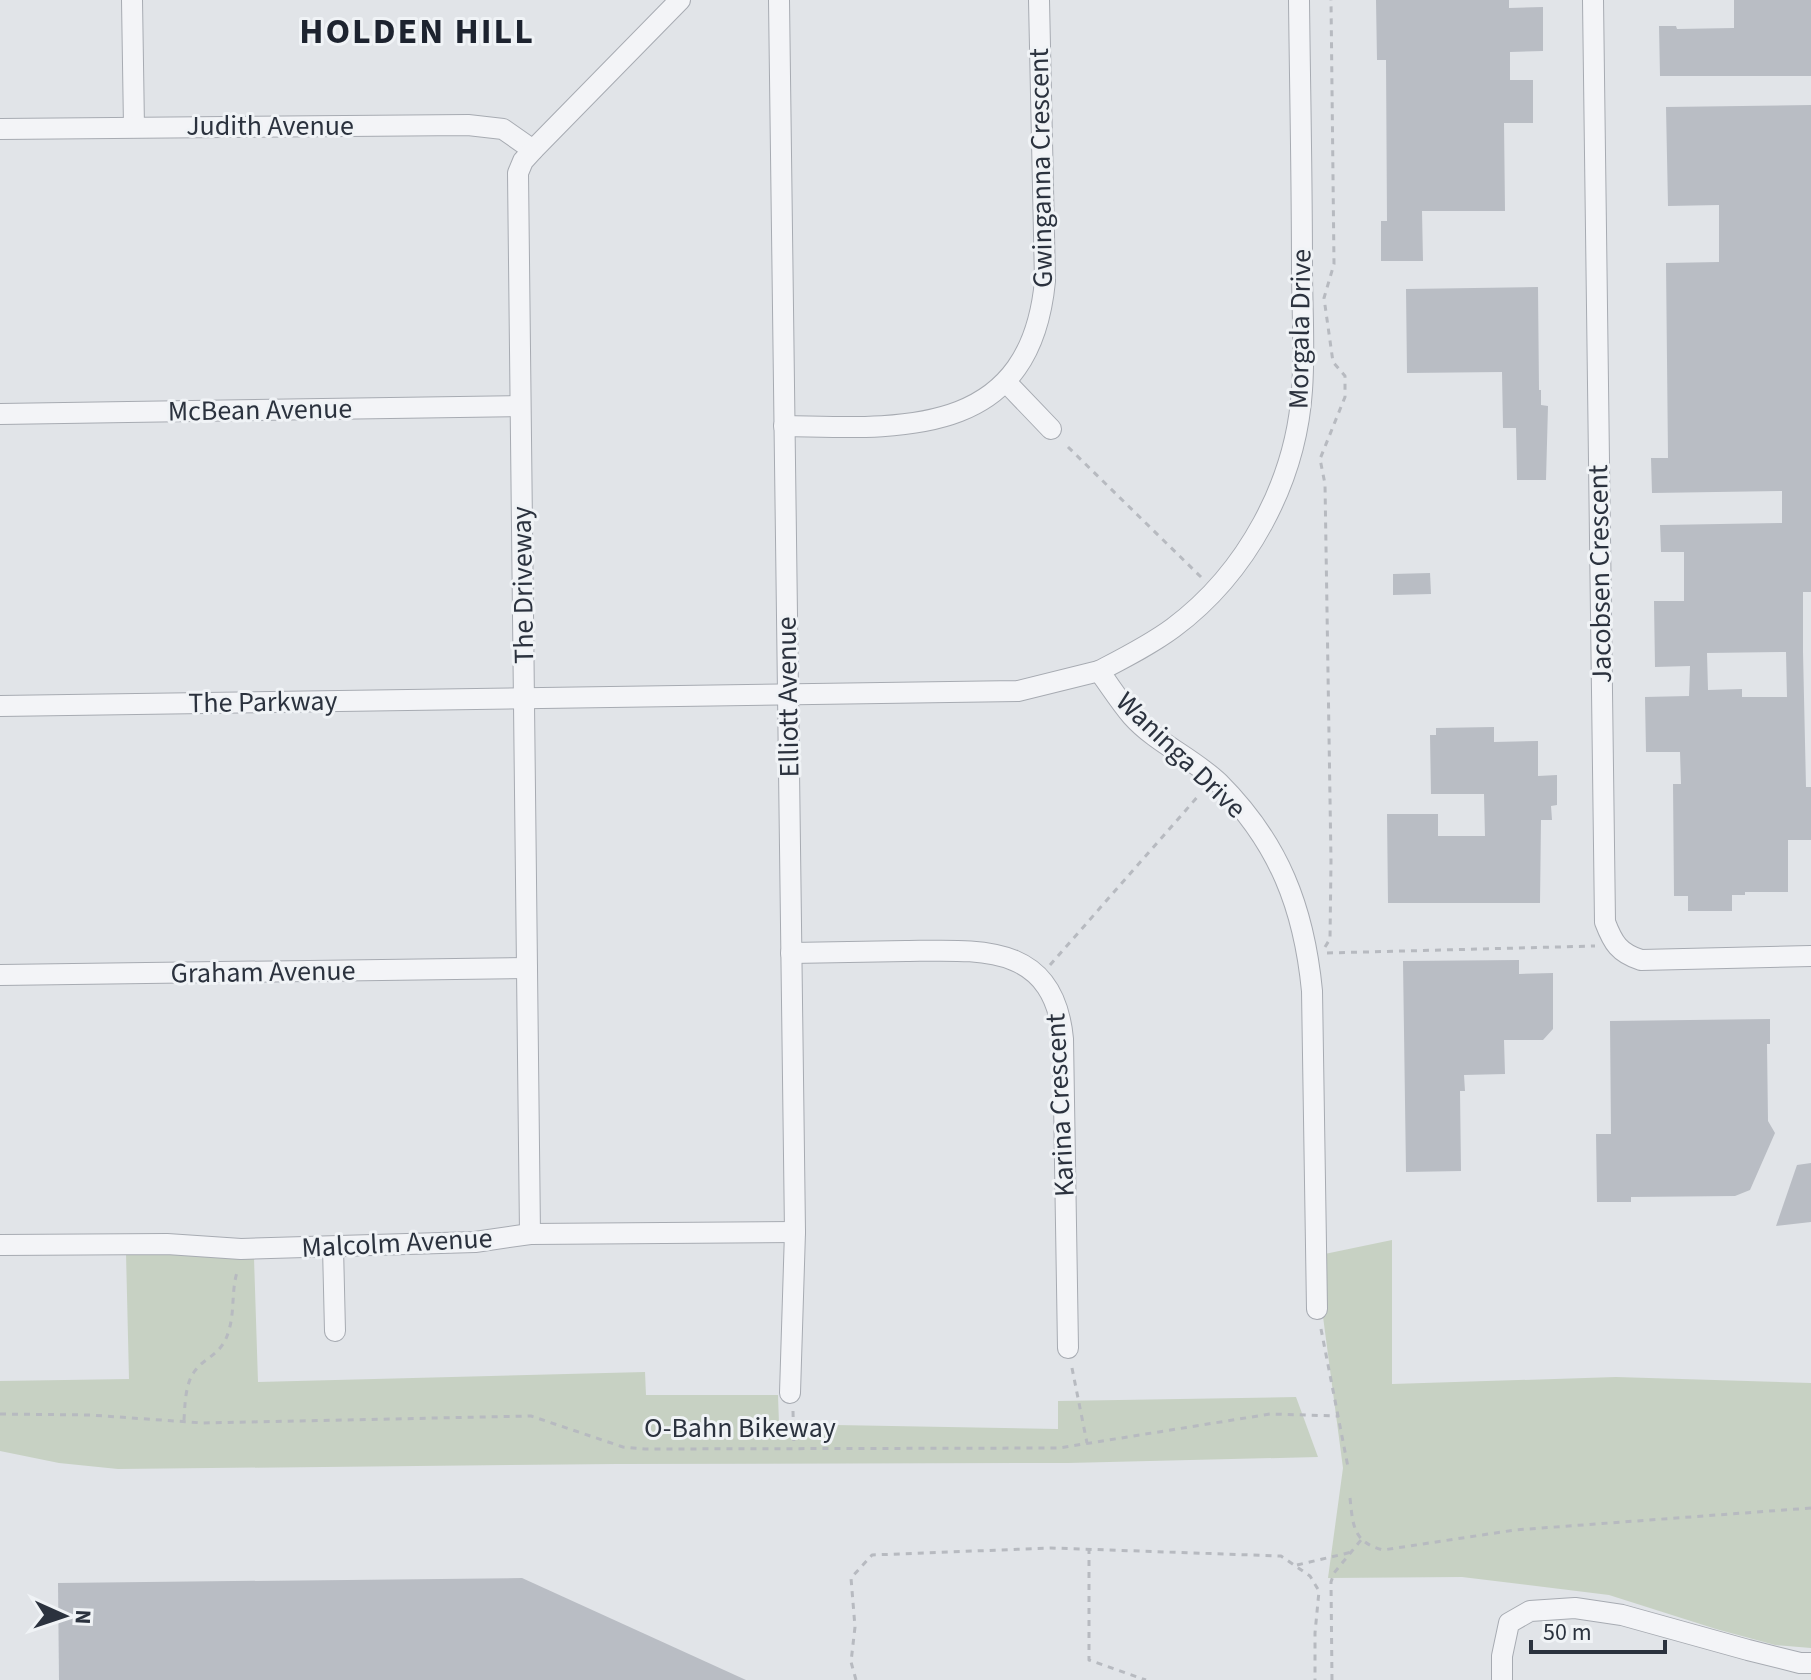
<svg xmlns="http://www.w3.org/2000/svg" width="1811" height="1680" font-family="'Source Sans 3',sans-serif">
<rect width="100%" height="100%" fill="#e1e4e8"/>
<g fill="#c7d1c3">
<polygon points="1392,1240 1392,1384 1616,1377 1811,1383 1811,1648 1775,1645 1716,1629 1609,1595 1462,1577 1328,1578 1343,1468 1315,1256"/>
<polygon points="126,1253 254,1258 258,1382 645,1372 646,1395 778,1395 779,1424 1058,1429 1058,1401 1296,1397 1318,1457 1068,1463 616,1464 118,1469 59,1463 0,1451 0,1381 129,1379"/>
</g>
<g fill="#b9bdc4" fill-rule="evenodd">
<polygon points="1376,0 1509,0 1509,8 1543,7 1543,51 1510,52 1510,80 1533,80 1533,123 1504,123 1505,211 1422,211 1423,261 1381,261 1381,221 1387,221 1386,60 1377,60"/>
<polygon points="1734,0 1811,0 1811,76 1660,76 1659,26 1676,26 1677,29 1734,28"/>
<path d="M1811 105V592H1803V652L1806 787H1811V840H1788V892H1745V895H1732V911H1688V896H1674L1673 784H1681L1680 752H1646L1645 697 1689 696 1690 666 1655 667 1654 601H1684V552H1661L1660 525 1782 523V491L1652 493 1651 458H1668L1666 263 1719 262V205L1668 206 1666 107ZM1786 652 1787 697H1742V689L1708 690 1707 653Z"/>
<polygon points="1538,287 1539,390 1541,390 1541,405 1548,406 1546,480 1517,480 1516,428 1503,428 1502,372 1407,373 1406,289"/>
<polygon points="1430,573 1431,594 1393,595 1393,574"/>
<polygon points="1494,727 1494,742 1538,741 1538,776 1557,775 1557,805 1551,806 1552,820 1541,820 1540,903 1388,903 1387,814 1438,814 1438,836 1485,836 1484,794 1431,794 1430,735 1436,735 1436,728"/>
<polygon points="1519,960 1519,974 1553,973 1553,1029 1543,1040 1504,1040 1505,1074 1464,1075 1465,1091 1460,1091 1461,1171 1406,1172 1403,961"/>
<polygon points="1770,1019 1770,1044 1767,1044 1768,1121 1775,1133 1750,1190 1735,1196 1631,1197 1631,1202 1597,1202 1596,1134 1611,1134 1610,1021"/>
<polygon points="1811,1163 1811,1222 1776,1226 1797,1165"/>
<polygon points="522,1578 746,1680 59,1680 58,1583"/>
</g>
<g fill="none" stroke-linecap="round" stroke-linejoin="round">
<defs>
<g id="minor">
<polyline points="132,0 134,127"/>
<polyline points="779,0 795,1232 790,1393"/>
<path d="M1593 0 1605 922C1613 943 1619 953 1641 960L1811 956"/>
<polyline points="0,129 468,125 503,129 533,150"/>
<polyline points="1006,382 1051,429"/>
<polyline points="0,414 519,406"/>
<path d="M784 426C906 429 1030 437 1045 281L1039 0"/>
<path d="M1099 671C1124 658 1150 645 1173 628 1247 573 1296 482 1302 390 1305 349 1302 308 1302 268 1302 179 1300 89 1299 0"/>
<path d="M0 706 1018 691 1099 671C1110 686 1120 702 1132 716 1156 743 1193 758 1219 783 1279 843 1304 908 1312 991L1317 1309"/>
<path d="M791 953C831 952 870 952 909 951 983 950 1054 944 1063 1039L1068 1348"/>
<polyline points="0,975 527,968"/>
<polyline points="530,1234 518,173 523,161 533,150 680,0"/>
<polyline points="0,1245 167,1244 241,1249 475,1242 530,1234 795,1232"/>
<polyline points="333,1247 335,1331"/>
<polyline points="1502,1680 1502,1656 1509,1623 1530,1611 1575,1608 1622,1615 1748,1650 1800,1663 1811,1663"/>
</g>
</defs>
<use href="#minor" stroke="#a7abb2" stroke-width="22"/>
<g stroke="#b7bac0" stroke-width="3" stroke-dasharray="6 6" stroke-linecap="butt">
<polyline points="1068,447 1201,577"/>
<polyline points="1325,947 1330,939 1331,861 1325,484 1320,459 1345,397 1345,376 1333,362 1324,298 1334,264 1331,0"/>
<polyline points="1327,953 1595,946"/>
<polyline points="1050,965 1200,794"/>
<polyline points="1321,1329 1348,1467"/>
<polyline points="1072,1368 1087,1443"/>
<polyline points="793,1411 794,1447"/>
<polyline points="0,1414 90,1415 203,1423 531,1416 623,1447 645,1449 1059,1448 1270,1414 1339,1416"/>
<path d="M184 1420C185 1405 185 1385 194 1372 205 1356 222 1356 229 1330 235 1310 231 1289 238 1269"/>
<path d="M1350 1498C1353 1526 1353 1542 1383 1550L1515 1530 1811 1508"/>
<polyline points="1089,1548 1089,1660 1146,1680"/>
<polyline points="1297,1565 1352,1552"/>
<polyline points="856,1680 851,1662 855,1627 851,1578 872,1555 1051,1548 1281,1556 1310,1576 1319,1591 1315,1633 1315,1680"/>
<polyline points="1332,1680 1331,1582 1334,1573 1361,1540"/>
</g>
<use href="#minor" stroke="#f3f4f7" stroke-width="20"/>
</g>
<g text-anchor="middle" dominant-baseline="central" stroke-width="6" stroke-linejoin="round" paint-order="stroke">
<g font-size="28" fill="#2b323e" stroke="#f0f3f6">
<text x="270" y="126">Judith Avenue</text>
<text transform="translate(1041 168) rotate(-91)">Gwinganna Crescent</text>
<text transform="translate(1300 329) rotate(-89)">Morgala Drive</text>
<text transform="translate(260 410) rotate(-1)">McBean Avenue</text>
<text transform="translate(1600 574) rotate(-91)">Jacobsen Crescent</text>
<text transform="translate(523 585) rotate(-91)">The Driveway</text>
<text transform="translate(788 697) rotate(-91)">Elliott Avenue</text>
<text transform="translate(263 702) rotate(-1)">The Parkway</text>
<text transform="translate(1181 755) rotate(44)">Waninga Drive</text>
<text transform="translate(263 972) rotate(-1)">Graham Avenue</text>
<text transform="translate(1060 1105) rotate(-93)">Karina Crescent</text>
<text transform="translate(397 1243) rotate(-3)">Malcolm Avenue</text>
<text x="740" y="1428">O-Bahn Bikeway</text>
</g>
<g font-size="36" font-weight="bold" letter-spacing="2" fill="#1d232f" stroke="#f0f3f6">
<text x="417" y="31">HOLDEN HILL</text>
</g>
</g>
<g transform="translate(64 1616) rotate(93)" stroke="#f0f3f6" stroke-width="6" paint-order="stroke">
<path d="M0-6L14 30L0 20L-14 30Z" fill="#2b323e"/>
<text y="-12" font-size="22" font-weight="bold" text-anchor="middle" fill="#2b323e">N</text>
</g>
<path d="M1531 1640v12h134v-12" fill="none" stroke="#2b323e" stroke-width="4"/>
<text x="1543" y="1640" font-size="24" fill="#2b323e" stroke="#f0f3f6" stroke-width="6" paint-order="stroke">50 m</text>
</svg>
